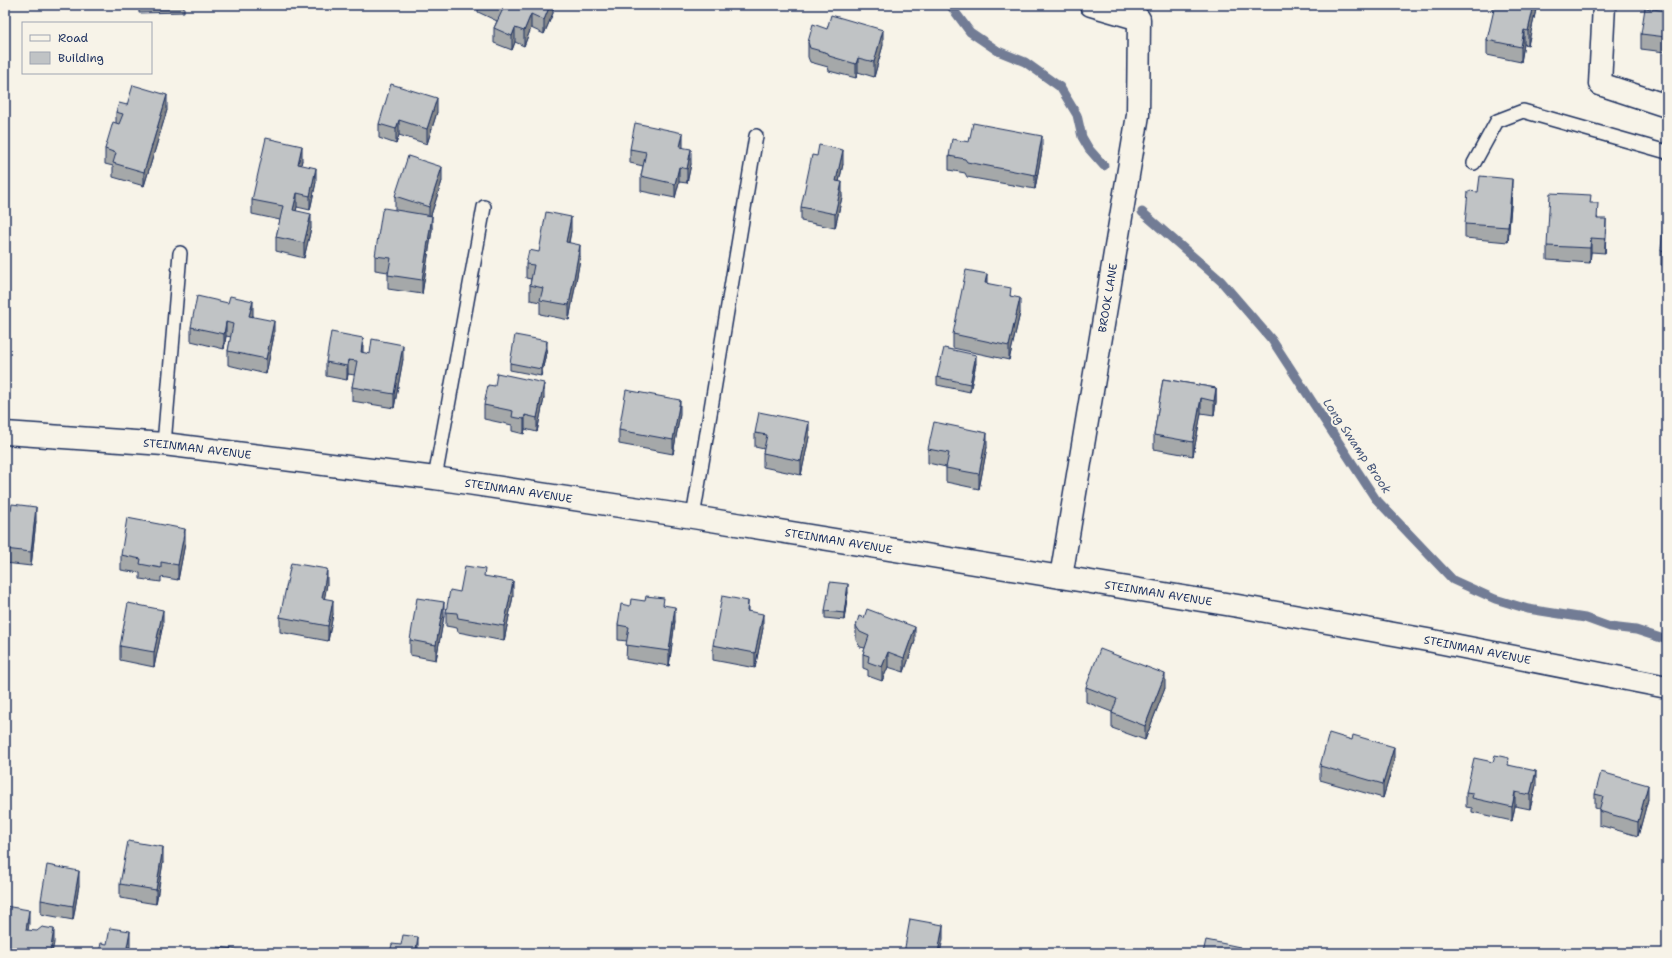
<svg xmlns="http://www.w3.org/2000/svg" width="1672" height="958" font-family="'Shantell Sans',sans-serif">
<rect width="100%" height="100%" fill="#f7f3e8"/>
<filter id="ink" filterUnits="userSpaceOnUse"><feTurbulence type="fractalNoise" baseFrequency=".025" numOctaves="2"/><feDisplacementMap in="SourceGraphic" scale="8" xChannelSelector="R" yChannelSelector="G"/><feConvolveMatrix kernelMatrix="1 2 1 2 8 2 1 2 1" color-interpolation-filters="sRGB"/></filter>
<g filter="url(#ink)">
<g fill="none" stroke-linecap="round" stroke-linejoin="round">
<g stroke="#727c95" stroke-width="9">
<polyline points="950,5 970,32 998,51 1025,62 1060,87 1077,115 1082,137 1089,149 1104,166"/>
<polyline points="1142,212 1221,281 1272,340 1375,498 1453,580 1495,599 1528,609 1585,618 1610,627 1636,630 1667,640"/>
</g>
<defs>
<g id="service">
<polyline points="1474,163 1497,121 1523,111 1667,152"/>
<polyline points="164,444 180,253"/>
<polyline points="435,478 484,207"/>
<polyline points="693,517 756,136"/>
</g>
<g id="minor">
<polyline points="1604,5 1600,84 1667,106"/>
<path id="s1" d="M5 433 164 444 435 478 693 517 1238 606 1433 641 1667 687"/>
<path id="s2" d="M1061 577 1138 115 1139 19 1091 5"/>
</g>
</defs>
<use href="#service" stroke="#1b2f5e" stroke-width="16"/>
<use href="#minor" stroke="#1b2f5e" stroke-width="25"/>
<use href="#service" stroke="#f7f3e8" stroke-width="13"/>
<use href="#minor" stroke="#f7f3e8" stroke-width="22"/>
</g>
<g fill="#a5a8a9" stroke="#1b2f5e">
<polygon points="139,5 184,5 184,12 139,13"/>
<polygon points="478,5 553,5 553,13 544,34 531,28 524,46 515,42 512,50 494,43 494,28 497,21 478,12"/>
<polygon points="1492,5 1537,5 1528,45 1524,44 1521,62 1487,55 1487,40 1494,13 1492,11"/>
<polygon points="1667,11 1667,62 1665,62 1665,52 1641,49 1641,34"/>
<polygon points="827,29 883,45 874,77 858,72 856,78 829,71 828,67 810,62 808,57 808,42"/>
<polygon points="127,105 167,110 144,186 113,177 113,166 105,164 105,149 116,123 116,112"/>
<polygon points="437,112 427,144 399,135 396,144 379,138 379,124"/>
<polygon points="969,142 1042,150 1035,189 967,177 965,173 949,170 949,156"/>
<polygon points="683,147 691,164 687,183 679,182 675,198 641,191 641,176 643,166 630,163 630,149"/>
<polygon points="302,160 301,165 316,182 310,210 297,207 296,210 311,228 304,258 276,251 276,237 280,220 252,214 252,200"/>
<polygon points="843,164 839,182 842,197 835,228 801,221 801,207"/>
<polygon points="442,181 431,215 432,230 422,294 388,289 388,272 375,270 375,256 395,210 395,196"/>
<polygon points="1512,193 1508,242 1465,238 1465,224"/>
<polygon points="1591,203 1598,219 1606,233 1605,253 1591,252 1590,263 1547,260 1547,246"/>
<polygon points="1667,211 1667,265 1661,265 1661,250"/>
<polygon points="571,231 569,243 580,259 569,320 540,314 540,302 530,300 530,285 531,279 526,278 526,264 539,252"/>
<polygon points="987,283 1011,296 1020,313 1009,360 953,348 953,334"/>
<polygon points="253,315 253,316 274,335 266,374 228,365 228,351 231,337 226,336 224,349 191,341 191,327"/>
<polygon points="547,349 541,376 510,370 510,363"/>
<polygon points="363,353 403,359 394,408 352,401 352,387 355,375 348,374 347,380 326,376 326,362"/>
<polygon points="976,363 970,392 937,385 937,377"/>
<polygon points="1163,379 1216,388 1216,402 1214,415 1201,413 1193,456 1154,449 1154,435"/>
<polygon points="544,398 537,432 525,429 524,434 512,431 512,425 484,419 484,405"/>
<polygon points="680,414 673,454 619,444 619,430"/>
<polygon points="755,433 809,437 801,475 763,467 763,453 764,449 755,447"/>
<polygon points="987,447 979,489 946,482 946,467 928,463 928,449"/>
<polygon points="5,510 36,521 31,566 5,563"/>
<polygon points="185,543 178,580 161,577 161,582 140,579 140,573 121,570 121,555"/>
<polygon points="485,576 513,596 504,641 458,632 457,628 446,626 446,612 460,592"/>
<polygon points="327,584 324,599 333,614 328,641 280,632 280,617"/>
<polygon points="848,592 844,620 825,618 825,611"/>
<polygon points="664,605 675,621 669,666 626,659 627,641 618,640 618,625 630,606"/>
<polygon points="748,611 763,628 755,668 713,660 713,645"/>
<polygon points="444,616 436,660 410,655 410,640"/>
<polygon points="163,624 154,667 120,660 120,646"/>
<polygon points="856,626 915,641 904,672 888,667 882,681 868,676 868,670 863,668 863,654 865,648 860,647 856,640"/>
<polygon points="1086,687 1165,688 1145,740 1112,728 1112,712 1086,702"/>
<polygon points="1394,761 1383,798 1320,780 1320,766"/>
<polygon points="1509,765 1536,785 1530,809 1515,806 1512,821 1472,812 1472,808 1466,807 1466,793"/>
<polygon points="1595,794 1648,799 1638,836 1599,825 1599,809 1595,808"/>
<polygon points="163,862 156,904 120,898 120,884"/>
<polygon points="79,885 73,920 41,914 41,900"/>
</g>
<g fill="#86888a" stroke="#1b2f5e">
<polygon points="550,5 553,5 553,13 544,34 544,20"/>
<polygon points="1534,5 1537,5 1528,45 1528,31"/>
<polygon points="531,14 531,28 524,46 524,31"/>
<polygon points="515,28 515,42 512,50 512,36"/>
<polygon points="883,30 883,45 874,77 874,62"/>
<polygon points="1524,30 1524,44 1521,62 1521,47"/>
<polygon points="858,58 858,72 856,78 856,64"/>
<polygon points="167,95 167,110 144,186 144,172"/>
<polygon points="437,98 437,112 427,144 427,129"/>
<polygon points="399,120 399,135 396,144 396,129"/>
<polygon points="683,133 683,148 680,147"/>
<polygon points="1042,136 1042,150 1035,189 1035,175"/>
<polygon points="302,146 302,160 298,178 298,164"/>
<polygon points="691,149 691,164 687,183 687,169"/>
<polygon points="843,150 843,164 836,195 836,181"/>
<polygon points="442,167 442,181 429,221 429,207"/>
<polygon points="679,167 679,182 675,198 675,184"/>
<polygon points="316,168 316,182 310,210 310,196"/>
<polygon points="1512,179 1512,193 1508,242 1508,227"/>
<polygon points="842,182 842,197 835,228 835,214"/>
<polygon points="297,193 297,207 293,224 293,210"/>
<polygon points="311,214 311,228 304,258 304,243"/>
<polygon points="432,216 432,230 422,294 422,280"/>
<polygon points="571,217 571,231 566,257 566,242"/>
<polygon points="1606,219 1606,233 1605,253 1605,239"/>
<polygon points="1591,238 1591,252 1590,263 1590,248"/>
<polygon points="580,245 580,259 569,320 569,305"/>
<polygon points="987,274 987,289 985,283"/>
<polygon points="1020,298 1020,313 1009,360 1009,346"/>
<polygon points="253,301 253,315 249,330 249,316"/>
<polygon points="274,321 274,335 266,374 266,359"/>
<polygon points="226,322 226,336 224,349 224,334"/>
<polygon points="363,338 363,352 361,367 361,352"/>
<polygon points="547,341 547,349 541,376 541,369"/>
<polygon points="403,345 403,359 394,408 394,394"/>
<polygon points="976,355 976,363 970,392 970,384"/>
<polygon points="348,360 348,374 347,380 347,366"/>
<polygon points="544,383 544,398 537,432 537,418"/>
<polygon points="1216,388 1216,402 1214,415 1214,401"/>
<polygon points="1201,398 1201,413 1193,456 1193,442"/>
<polygon points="680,400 680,414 673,454 673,440"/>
<polygon points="525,415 525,429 524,434 524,419"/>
<polygon points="809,422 809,437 801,475 801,461"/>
<polygon points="987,433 987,447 979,489 979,474"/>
<polygon points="36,507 36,521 31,566 31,552"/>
<polygon points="185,529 185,543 178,580 178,565"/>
<polygon points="327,569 327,584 322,613 322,598"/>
<polygon points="513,581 513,596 504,641 504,626"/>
<polygon points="848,584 848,592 844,620 844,613"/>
<polygon points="333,600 333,614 328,641 328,626"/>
<polygon points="748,601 748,615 747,611"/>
<polygon points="444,602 444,616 436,660 436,645"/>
<polygon points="675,607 675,621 669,666 669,651"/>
<polygon points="163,610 163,624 154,667 154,652"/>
<polygon points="763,614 763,628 755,668 755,653"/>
<polygon points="915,627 915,641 904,672 904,658"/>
<polygon points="888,652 888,667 882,681 882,667"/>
<polygon points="1165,674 1165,688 1145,740 1145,726"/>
<polygon points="1394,747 1394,761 1383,798 1383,784"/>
<polygon points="1536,771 1536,785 1530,809 1530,795"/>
<polygon points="1648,785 1648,799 1638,836 1638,822"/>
<polygon points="1515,792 1515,806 1512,821 1512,807"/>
<polygon points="163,847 163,862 156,904 156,890"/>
<polygon points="79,871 79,885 73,920 73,906"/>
<polygon points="29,910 29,924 26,944 26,930"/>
<polygon points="943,925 943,939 940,953 938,953"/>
<polygon points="54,929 54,943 52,953 50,953"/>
<polygon points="130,931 130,946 129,953 127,947"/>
<polygon points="418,937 418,952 416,949"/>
</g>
<g fill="#c0c3c5" stroke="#1b2f5e">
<polygon points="494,5 550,5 544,20 531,14 524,31 515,28 512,36 494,28 503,9"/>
<polygon points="1495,5 1534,5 1528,31 1524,30 1521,47 1487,40"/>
<polygon points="1645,8 1667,11 1667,48 1665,47 1666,37 1641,34"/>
<polygon points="831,15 883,30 874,62 858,58 856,64 829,56 828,53 810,48 808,42 813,24 827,29"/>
<polygon points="391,84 437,98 427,129 399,120 396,129 379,124"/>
<polygon points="133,85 167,95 144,172 113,163 116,153 105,149 113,122 119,124 123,114 116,112 119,103 127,105"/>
<polygon points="635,123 683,133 680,147 691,149 687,169 679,167 675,184 641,176 646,152 630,149"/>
<polygon points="973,123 1042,136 1035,175 967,162 965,159 949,156 952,139 969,142"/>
<polygon points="266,138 302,146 298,164 316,168 310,196 297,193 293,210 311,214 304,243 276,237 283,206 252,200"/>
<polygon points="819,145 843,150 836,181 842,182 835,214 801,207 812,155 817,156"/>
<polygon points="408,156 442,167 429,207 395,196"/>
<polygon points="1480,176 1512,179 1508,227 1465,224 1468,191 1478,192"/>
<polygon points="1550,193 1591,195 1590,203 1598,203 1597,219 1606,219 1605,239 1591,238 1590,248 1547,246"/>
<polygon points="384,208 432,216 422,280 388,275 391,258 375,256 382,211"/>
<polygon points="1664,211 1667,211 1667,251 1661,250"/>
<polygon points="546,212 571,217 566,242 580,245 569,305 540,300 543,288 530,285 534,265 526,264 529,250 539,252"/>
<polygon points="966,270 987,274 985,283 1011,288 1010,296 1020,298 1009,346 953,334"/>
<polygon points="197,296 228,303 230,296 253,301 249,316 274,321 266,359 228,351 233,324 226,322 224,334 191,327"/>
<polygon points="331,332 363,338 361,352 370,354 372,339 403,345 394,394 352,387 357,361 348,360 347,366 326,362"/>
<polygon points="515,335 547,341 541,369 510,363"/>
<polygon points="944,348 976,355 970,384 937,377"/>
<polygon points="497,373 544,383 537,418 525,415 524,419 512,417 513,411 484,405 488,385 495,386"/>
<polygon points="1163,379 1216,388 1214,401 1201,398 1193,442 1154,435"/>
<polygon points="626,390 680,400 673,440 619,430"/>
<polygon points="759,412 809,422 801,461 763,453 767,435 755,433"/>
<polygon points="934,422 987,433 979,474 946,468 949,453 928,449"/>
<polygon points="12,504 36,507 31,552 5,549 5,510 11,511"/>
<polygon points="127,518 185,529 178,565 161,562 161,568 140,564 141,559 121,555"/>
<polygon points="291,563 327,569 322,598 333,600 328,626 280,617"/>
<polygon points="465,566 485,569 484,576 513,581 504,626 458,618 457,613 446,612 450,590 460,592"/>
<polygon points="830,582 848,584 844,613 825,611"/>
<polygon points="646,596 664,598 663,605 675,607 669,651 626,645 629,627 618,625 621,604 630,606 631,599 645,601"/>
<polygon points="722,596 748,601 747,611 763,614 755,653 713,645"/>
<polygon points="417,598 444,602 436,645 410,640"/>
<polygon points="128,603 163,610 154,652 120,646"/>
<polygon points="867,609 915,627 904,658 888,652 882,667 868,662 869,656 863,654 869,636 860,632 856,626 859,616 864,618"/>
<polygon points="1100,649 1165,674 1145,726 1112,713 1117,699 1086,687"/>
<polygon points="1329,733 1352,740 1353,735 1394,747 1383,784 1320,766"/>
<polygon points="1495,755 1509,758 1508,765 1536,771 1530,795 1515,792 1512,807 1472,798 1473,794 1466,793 1474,758 1493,762"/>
<polygon points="1601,772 1648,785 1638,822 1599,811 1603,796 1595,794"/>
<polygon points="128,841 163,847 156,890 120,884"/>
<polygon points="47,865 79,871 73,906 41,900"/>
<polygon points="5,906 29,910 26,930 37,931 42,927 54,929 50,953 5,953"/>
<polygon points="910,919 943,925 938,953 904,953"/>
<polygon points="110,928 130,931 127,947 133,949 132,953 99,953 101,943 107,944"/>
<polygon points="403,935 418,937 416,949 436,953 390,953 392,944 401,945"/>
<polygon points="1206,940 1240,947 1239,953 1203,953"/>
<polygon points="218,947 258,952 257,953 217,953"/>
<polygon points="972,950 988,953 971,953"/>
</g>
</g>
<g text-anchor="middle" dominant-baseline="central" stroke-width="4" stroke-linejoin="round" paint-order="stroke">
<g font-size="11" fill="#1b2f5e" stroke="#f7f3e8">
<text stroke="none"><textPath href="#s2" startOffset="283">BROOK LANE</textPath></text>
<text stroke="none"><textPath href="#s1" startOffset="193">STEINMAN AVENUE</textPath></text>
<text stroke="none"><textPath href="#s1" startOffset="517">STEINMAN AVENUE</textPath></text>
<text stroke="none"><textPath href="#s1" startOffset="841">STEINMAN AVENUE</textPath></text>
<text stroke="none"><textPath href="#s1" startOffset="1165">STEINMAN AVENUE</textPath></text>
<text stroke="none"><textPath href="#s1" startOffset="1489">STEINMAN AVENUE</textPath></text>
</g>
<g font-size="12" font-style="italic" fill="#465679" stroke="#f7f3e8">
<text transform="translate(1357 446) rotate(56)">Long Swamp Brook</text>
</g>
</g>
<rect width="1672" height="958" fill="none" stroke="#f7f3e8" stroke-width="20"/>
<rect x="10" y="10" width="1652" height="938" fill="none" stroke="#1b2f5e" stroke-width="1.5" filter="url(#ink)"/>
<rect x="22" y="22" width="130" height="52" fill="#f7f3e8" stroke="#9fa5b1"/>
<rect x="30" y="35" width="20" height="6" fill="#f7f3e8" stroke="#9fa5b1"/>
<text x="58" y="42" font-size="12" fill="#1b2f5e">Road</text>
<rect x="30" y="52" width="20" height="12" fill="#c0c3c5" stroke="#9fa5b1"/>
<text x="58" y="62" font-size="12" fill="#1b2f5e">Building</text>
</svg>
